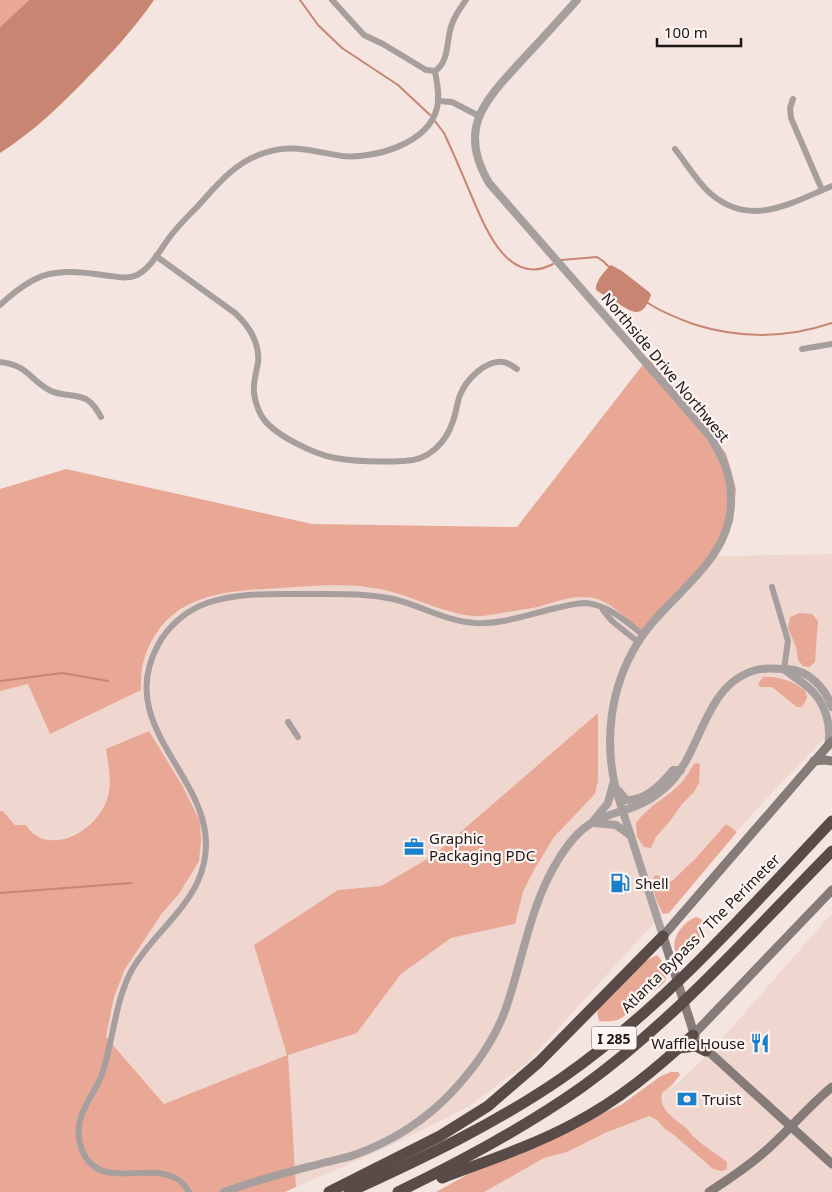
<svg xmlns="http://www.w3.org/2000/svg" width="832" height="1192" font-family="'Noto Sans',sans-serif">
<rect width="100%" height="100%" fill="#f5e5e0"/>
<g fill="#efd7cf" fill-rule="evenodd">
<path d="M832 554V731L778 786 527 1063 468 1107 388 1147 296 1187 287 1055 164 1104 106 1037 114 997 125 969 163 912 179 894 149 731 107 749 110 781 109 795 100 814 83 830 58 841 36 836 26 825H15L3 811H0V691L28 683 50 734 140 690 143 661 155 636 171 617 193 602 209 596 243 590 339 585 374 588 404 594 451 613 536 607 559 600 583 596 602 601 612 607 715 556ZM598 714V781L595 794 554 837 534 870 523 892 515 923 451 938 428 952 401 974 357 1033 338 890 381 886 434 855Z"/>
<polygon points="832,913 832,1192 455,1192 677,1084 714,1048"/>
</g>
<g fill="#e8a895">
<polygon points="0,0 29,0 0,27"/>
<path d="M648 358 726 453 736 489 733 522 715 556 642 632C630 622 618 609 604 602 583 591 559 601 538 607 528 609 518 610 508 612 497 613 485 617 474 616 439 613 409 593 373 588 343 583 313 586 283 588 223 591 166 593 144 660 141 669 141 681 141 690L50 734 28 684 0 691V489L66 469 312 524 517 527Z"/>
<polygon points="800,613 812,614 818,621 815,662 809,667 803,666 798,660 796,647 788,628 790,617"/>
<path d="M763 677C779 676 791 681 805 690L807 698 802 707H797L772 687H760L758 684Z"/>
<path d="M598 713V781L595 794 554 837 534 870 523 892 515 924 451 938 401 974 357 1033 288 1055 296 1187 285 1192H0V811H3L15 825H26C29 829 33 834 37 836 65 851 101 823 108 796 112 781 108 764 106 749L149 731 182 785 200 821 201 841 199 861 179 894 163 912 125 969 114 997 106 1037 164 1104 287 1055 254 945 338 890 381 886 434 855Z"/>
<path d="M695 763 700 764 699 783 694 792 682 804 670 821 656 837 651 848 644 847 637 837 636 823C648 806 667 798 681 783 687 777 690 769 695 763Z"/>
<path d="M726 824 737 832 669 913 663 914C657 901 651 891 654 876L658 875 665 881H672L696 858Z"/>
<path d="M696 917 703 920C705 938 698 943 686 956L680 957C665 945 682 922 696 917Z"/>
<path d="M657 955C661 959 663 963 664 969 671 987 655 987 644 996 626 1012 626 1024 599 1021L597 1012 599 1007 645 961Z"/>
<path d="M671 1072H678L680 1075 672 1085 662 1093C658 1109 674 1118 685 1127 689 1130 691 1135 695 1138 705 1147 717 1154 727 1162V1169L722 1171 713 1169 673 1134 664 1128 657 1120 649 1116 605 1133 567 1152 544 1158 484 1192H436L470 1173 621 1105 661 1076Z"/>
</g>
<g fill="#c88572">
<path d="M29 0H154C134 29 111 54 87 78 60 106 33 132 0 153V27Z"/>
<path d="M611 265 622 271 649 292 651 295C642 321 632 312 614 301 608 297 601 294 596 290 595 282 605 270 611 265Z"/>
</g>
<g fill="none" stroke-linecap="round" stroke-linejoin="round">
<g stroke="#c88572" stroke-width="2">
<polyline points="300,0 318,25 342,48 398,85 430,115"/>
<path d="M434 120 444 133C453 152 461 171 469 190 483 222 506 289 553 264"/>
<polyline points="561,260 597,257 603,261 609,267"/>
<path d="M648 303C661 312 677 318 693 324 740 339 785 339 832 323"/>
<polyline points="0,681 62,673 108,681"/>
<polyline points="0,893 131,883"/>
</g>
<g stroke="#a69f9d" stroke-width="6">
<polyline points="332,0 364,35 383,44 426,70 435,71"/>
<path d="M435 71C450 62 446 38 452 24 455 15 461 7 466 0"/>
<polyline points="793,99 790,108 791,118 822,190"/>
<polyline points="438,101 452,102 479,116"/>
<path d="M675 149C686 163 697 182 711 194 751 228 791 203 832 186"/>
<path d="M156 256 235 313C249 326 260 343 258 363 256 373 253 383 254 393 255 400 257 408 261 415 271 434 314 454 335 458 357 462 382 462 404 461 428 461 446 443 453 421 456 413 457 403 460 395 466 380 485 360 503 362 508 363 513 366 517 369"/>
<path d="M0 305C37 271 54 268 103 275 114 276 126 280 137 275 151 268 160 250 169 238 177 227 187 217 197 207 217 185 235 162 264 153 293 143 314 152 342 156 374 159 428 144 437 108 440 96 437 83 435 71"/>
<polyline points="802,349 832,344"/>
<path d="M0 362C29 365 30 381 51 391 62 396 75 394 86 399 93 403 97 410 101 417"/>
<polyline points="772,587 788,641 784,669"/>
<polyline points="603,610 612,621 638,642"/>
<polyline points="288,722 298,737"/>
<path d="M189 1192C186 1187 182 1182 177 1179 146 1161 99 1192 82 1150 78 1140 78 1130 80 1120 84 1103 98 1089 103 1071 114 1037 115 999 133 968 151 937 183 914 198 881 239 788 108 737 158 645 168 626 187 610 207 603 240 592 275 594 309 594 337 594 365 593 393 599 420 605 445 621 474 623 501 625 530 614 556 608 566 606 576 603 586 603 608 605 627 622 643 635"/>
</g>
<g stroke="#a69f9d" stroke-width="8">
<path d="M577 0C559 20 541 40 523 59 486 100 456 127 489 183L709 435C722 455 731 474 731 498 733 563 667 594 637 644 610 688 604 741 616 790L663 936"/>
<path d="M784 669C792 676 801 681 809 688 825 702 832 725 828 746"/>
<path d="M619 791 626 800C645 801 662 784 673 770H681"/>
<polyline points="594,820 608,803 613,784"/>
<polyline points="594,823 616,825 631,836"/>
<path d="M224 1192C256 1180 289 1172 323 1163 334 1160 346 1158 357 1154 392 1141 425 1120 450 1094 473 1070 495 1039 506 1008 523 959 530 905 558 860 566 847 577 832 590 824 604 815 621 812 636 806 647 802 657 795 666 787 703 754 702 685 756 670 766 667 776 669 787 669 809 670 825 688 832 707"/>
</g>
<g stroke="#857b78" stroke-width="9">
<polyline points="832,741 663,936 696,1040 832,1164"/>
<polyline points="814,761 825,760 832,761"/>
<polyline points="693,1035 832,890"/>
<path d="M709 1192C731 1178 752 1164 771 1146 792 1127 810 1105 832 1087"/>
</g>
<g stroke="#594c48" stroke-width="11">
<polyline points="679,1048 696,1046 706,1051"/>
<path d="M442 1178C486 1161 532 1146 573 1124 618 1101 656 1069 693 1035"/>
<polyline points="329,1192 440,1136 488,1106 539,1062 663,936"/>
<path d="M349 1192C423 1158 495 1124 562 1078 664 1007 747 911 832 821"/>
<path d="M398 1192C462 1161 524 1128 582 1087 675 1020 752 932 832 851"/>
</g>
</g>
<defs>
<symbol id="office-bare" viewBox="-9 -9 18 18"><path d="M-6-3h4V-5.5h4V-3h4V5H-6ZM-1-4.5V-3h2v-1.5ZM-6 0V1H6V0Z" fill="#1881cb" stroke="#fef4f1" stroke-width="2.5" paint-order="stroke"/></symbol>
<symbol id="fuel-bare" viewBox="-9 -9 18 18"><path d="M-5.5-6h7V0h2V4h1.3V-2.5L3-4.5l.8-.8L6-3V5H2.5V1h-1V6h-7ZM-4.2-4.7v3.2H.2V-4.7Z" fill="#1881cb" stroke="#fef4f1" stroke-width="2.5" paint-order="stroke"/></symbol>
<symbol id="restaurant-bare" viewBox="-9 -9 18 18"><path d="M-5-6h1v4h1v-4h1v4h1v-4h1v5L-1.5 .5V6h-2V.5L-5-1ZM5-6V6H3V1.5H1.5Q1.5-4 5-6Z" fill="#1881cb" stroke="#fef4f1" stroke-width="2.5" paint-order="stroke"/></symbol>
<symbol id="bank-bare" viewBox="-9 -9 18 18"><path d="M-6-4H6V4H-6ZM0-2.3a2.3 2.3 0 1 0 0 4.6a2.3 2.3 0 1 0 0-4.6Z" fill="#1881cb" stroke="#fef4f1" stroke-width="2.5" paint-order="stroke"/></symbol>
</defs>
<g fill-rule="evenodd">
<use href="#office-bare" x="400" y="833" width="28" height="28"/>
<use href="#fuel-bare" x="606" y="869" width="28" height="28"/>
<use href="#restaurant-bare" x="746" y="1029" width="28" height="28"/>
<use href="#bank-bare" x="673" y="1085" width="28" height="28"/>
</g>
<g text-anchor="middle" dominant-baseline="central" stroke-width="4.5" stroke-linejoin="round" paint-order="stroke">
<rect fill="#fef4f1" stroke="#605957" stroke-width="1" x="591.5" y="1026.5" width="45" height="23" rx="4"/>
<g font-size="14" font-weight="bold" fill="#1c1715">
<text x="614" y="1038">I 285</text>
</g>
<g font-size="15" fill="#1c1715" stroke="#fef4f1">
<text transform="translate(666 367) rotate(50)">Northside Drive Northwest</text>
<text transform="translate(700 933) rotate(-45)">Atlanta Bypass / The Perimeter</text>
</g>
<g font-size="15" fill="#1c1715" stroke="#fef4f1" text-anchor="start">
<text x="429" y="838">Graphic<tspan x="429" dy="17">Packaging PDC</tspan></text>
<text x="635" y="883">Shell</text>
<text x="745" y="1043" text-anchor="end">Waffle House</text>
<text x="702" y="1099">Truist</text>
</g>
</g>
<path d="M657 38v8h84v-8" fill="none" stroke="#1c1715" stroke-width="2.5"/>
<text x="664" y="38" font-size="15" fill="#1c1715" stroke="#fef4f1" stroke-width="4" paint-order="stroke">100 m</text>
</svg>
